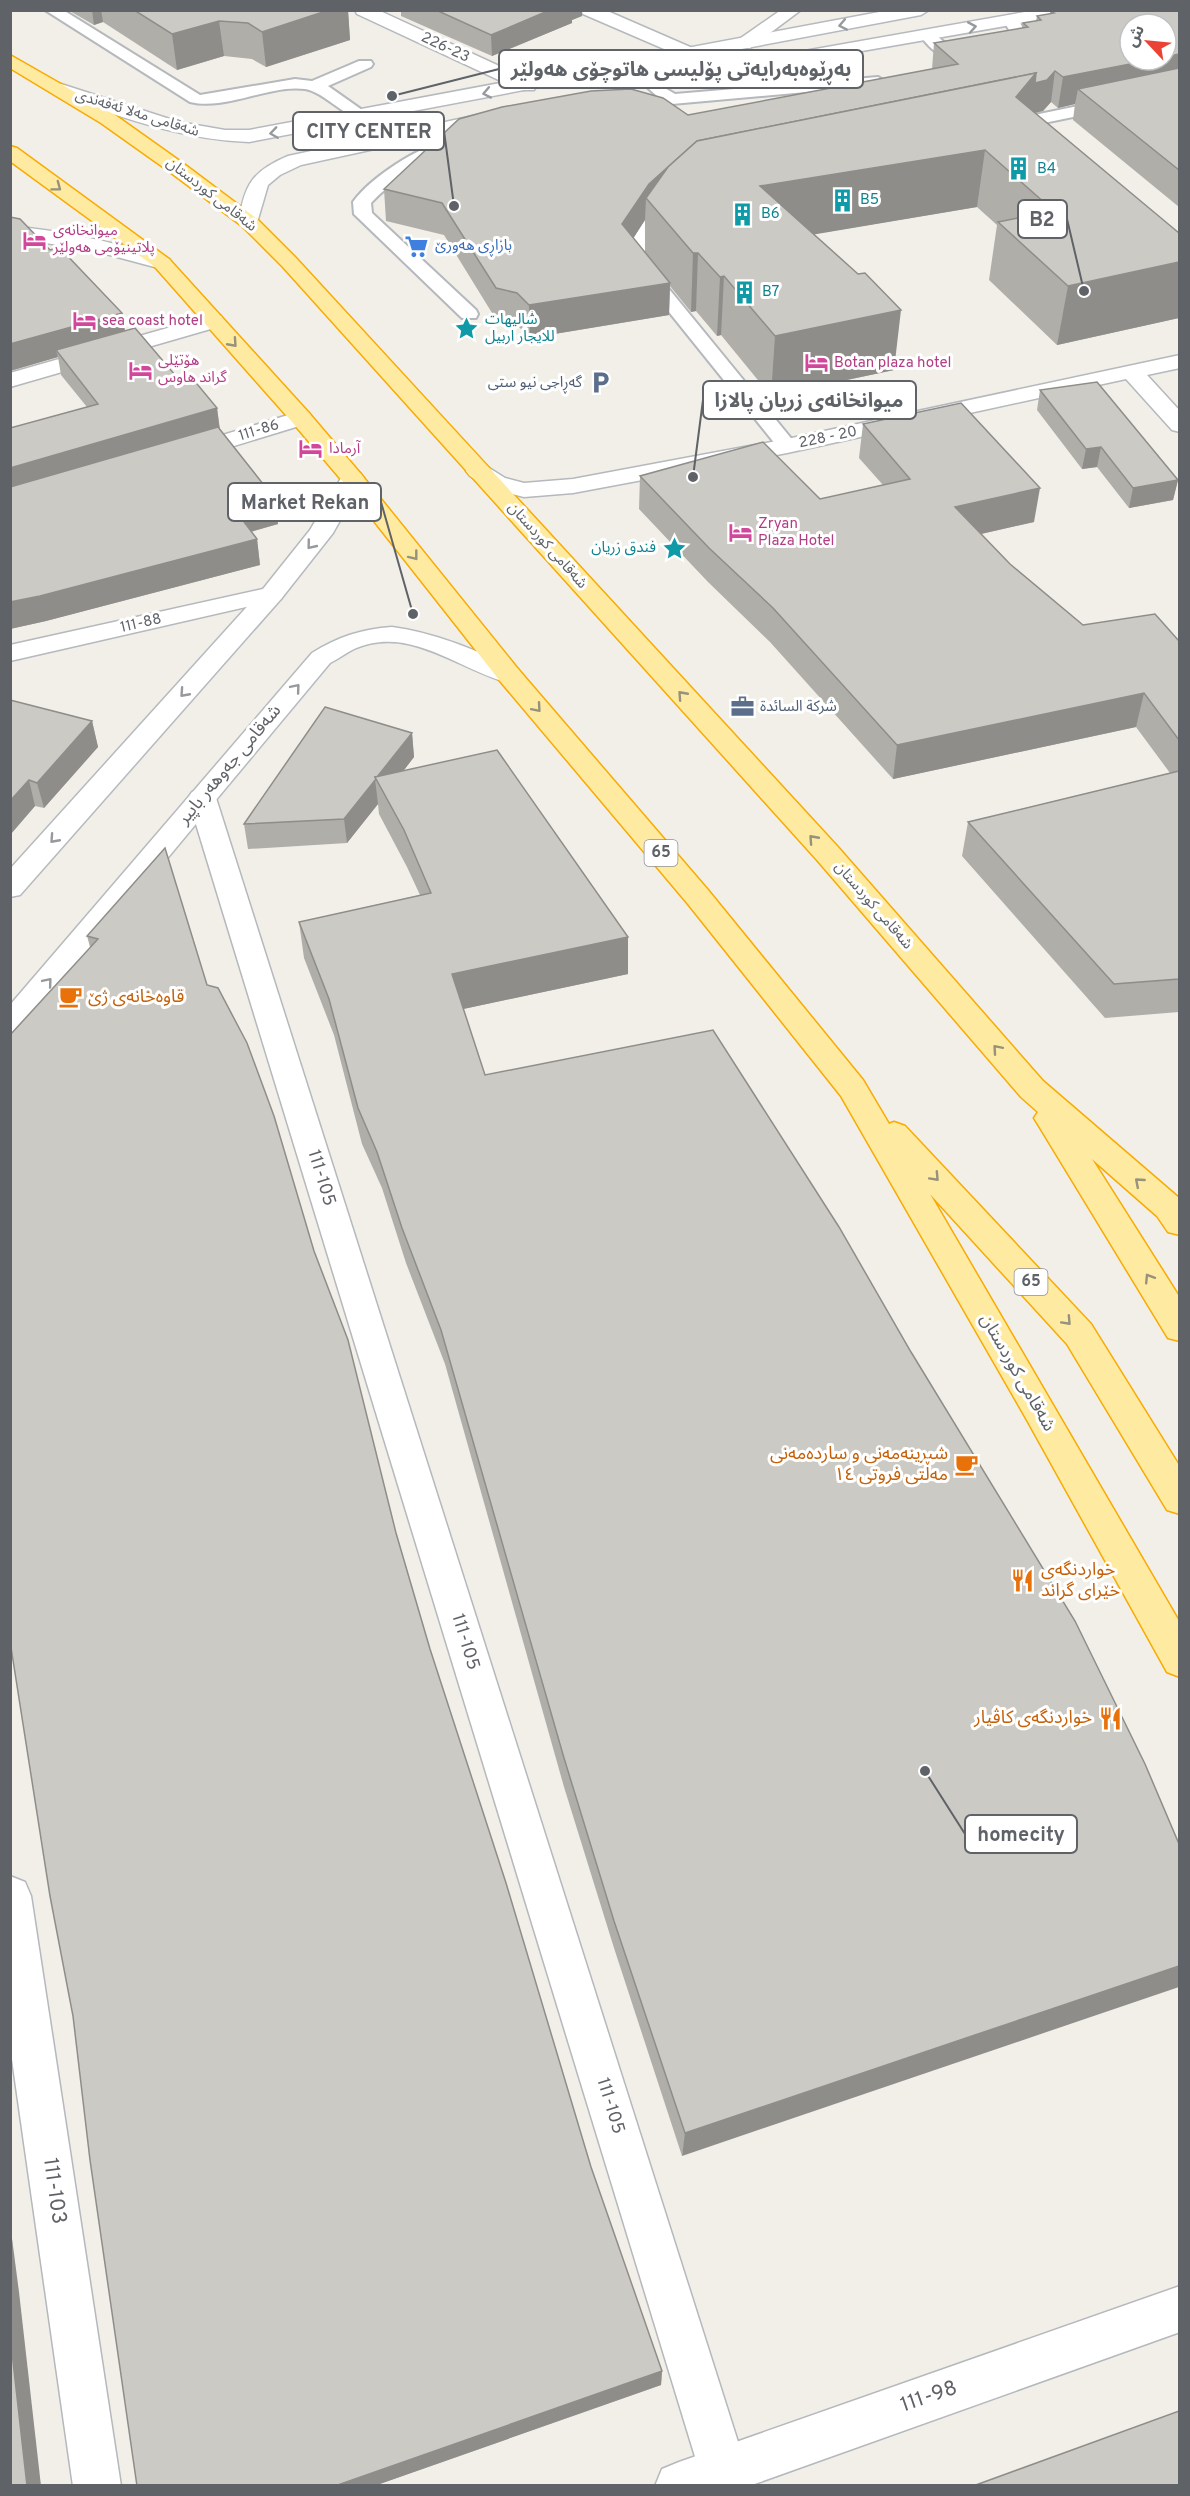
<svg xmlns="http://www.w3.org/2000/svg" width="1190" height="2496" font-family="Overpass,'Noto Sans Arabic',sans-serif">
<rect width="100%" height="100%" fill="#f1efe8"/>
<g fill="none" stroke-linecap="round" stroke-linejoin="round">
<defs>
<g id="service">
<path d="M45 10H63L200 95 295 79 312 81 359 61H371L373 64 371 67 328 86 372 117 370 120C351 125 326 92 305 89 271 84 226 111 190 102Z"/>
<path d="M1011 15 1016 17 1027 34C1016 49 959 60 941 54 933 52 925 42 920 35L923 32H933L948 46 961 47 1008 36 1011 33 1003 20Z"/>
<polygon points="878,77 886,82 884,85 672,104 628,112 620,107 622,104 658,97 648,88 656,83 675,94"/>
<polygon points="1180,85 1180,95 1005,131 997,126 1005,121"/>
<path d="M448 140 454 141 456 145 454 149C424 163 394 178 371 203L372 213 476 310 478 314 476 318H462L354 214 353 202C371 177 418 147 448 140Z"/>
<path d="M670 201 676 202 679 206 658 227 642 256 794 442 797 446 794 450H780L624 256C635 237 647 206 670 201Z"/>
</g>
<g id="minor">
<polygon points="355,10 378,10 534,82 536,86 534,90 520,90 357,14"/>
<polygon points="581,10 605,10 697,50 700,54 697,58 685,58 583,14"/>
<polygon points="781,10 801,10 750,48 738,48 735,44 738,40"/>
<polygon points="213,315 221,316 224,321 221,326 10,387 10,373"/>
<polygon points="1180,355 1180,368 1147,375 1180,411 1180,432 1172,430 1126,379 787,453 573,493 524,497 489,488 470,476 466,471 470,466 478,464 486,466 505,478 524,483 573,479 787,439"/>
<polygon points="301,411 309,413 312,418 309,423 185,461 177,459 173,454 177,449"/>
<polygon points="272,587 281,589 284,594 281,599 10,661 10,645"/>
<polygon points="202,789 212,792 216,798 752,2486 704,2486 188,798 192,792"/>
<polygon points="10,1876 25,1882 31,1896 121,2486 73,2486 10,2045"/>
</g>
<g id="tertiary">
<path d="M10 226C65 231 117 243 169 259L172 263 169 267 162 269 87 249 10 238Z"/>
<polygon points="1180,2286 1180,2332 749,2486 655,2486 662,2469 679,2462"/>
</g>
<g id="secondary">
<path d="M890 10H929L921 15 249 142C181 140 119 116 54 94L52 90 54 86 61 84 179 122 225 130H249Z"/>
<polygon points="1036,10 1077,10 1069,15 793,63 787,62 784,58 787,54 793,53"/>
<path d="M496 111 503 113 505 117 503 121 301 165 280 175 268 185 256 226H242L239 222C244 184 253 171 288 156Z"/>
<polygon points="352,471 360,473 364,478 333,533 281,599 20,895 10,897 10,869 263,589 310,530 344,473"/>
<path d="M392 627C437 633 477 651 518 669L522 675 518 681 509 683C459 670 409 624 354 649 346 653 338 659 330 663L21 1034 10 1037V1005L312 653C338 637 361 629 392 627Z"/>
</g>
<g id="trunk">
<polygon points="10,55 115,115 184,164 256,218 296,258 837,846 1043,1081 1179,1198 1180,1235 1168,1232 1157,1216 1092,1159 1180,1298 1180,1341 1168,1338 1039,1126 1034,1118 1038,1112 1021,1097 817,860 282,266 242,226 170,172 101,123 10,68"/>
<polygon points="10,146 17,148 169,259 309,413 360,473 518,669 708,890 863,1080 889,1124 894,1122 905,1126 1091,1324 1180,1467 1180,1514 1167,1510 1067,1344 930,1194 1180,1623 1180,1677 1167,1672 1027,1420 841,1096 688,904 500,681 344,483 293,423 155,267 10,161"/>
</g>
</defs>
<use href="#service" stroke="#b5b8bc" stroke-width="4"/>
<use href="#minor" stroke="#b5b8bc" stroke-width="3"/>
<use href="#tertiary" stroke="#b5b8bc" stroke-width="3"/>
<use href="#secondary" stroke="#b6babf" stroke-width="3"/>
<use href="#trunk" stroke="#f9ab00" stroke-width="3"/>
<use href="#service" fill="#fff" fill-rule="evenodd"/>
<use href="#minor" fill="#fff" fill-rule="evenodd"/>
<use href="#tertiary" fill="#fff" fill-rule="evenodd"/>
<use href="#secondary" fill="#fff" fill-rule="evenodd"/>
<use href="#trunk" fill="#feeaa1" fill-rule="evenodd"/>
</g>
<g fill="#afaea9" fill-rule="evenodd">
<polygon points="68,10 348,10 350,40 266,67 252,59 224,56 177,70 103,22 94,25"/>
<polygon points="401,10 582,10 582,16 572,20 572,23 492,56 401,16"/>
<path d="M1179 10V207L1073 120 1075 104 1058 108 1051 102 1043 111 1035 113 1179 233V318L1057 345 989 280 997 225 977 207 814 234 894 370 771 396 721 335 717 336 696 311 691 312 670 286 669 315 530 338 518 326 497 321 444 235 386 221 384 189 688 115 932 69 934 43 1022 28 1023 23 1036 21 1037 16 1050 14V11ZM645 220V252L633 238Z"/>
<polygon points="10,217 125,330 181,382 217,408 220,429 275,499 278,524 251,532 257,539 260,565 46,621 10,629 10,428 87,407 61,375 58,357 10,371"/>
<polygon points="1040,390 1178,480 1173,500 1129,508 1097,467 1082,469 1037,410"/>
<polygon points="863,424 1034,522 981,534 1010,564 1083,625 1179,641 1179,1012 1105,1018 962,856 968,822 1170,773 1136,727 893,779 770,642 708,582 639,509 640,476 820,499 883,485 859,458"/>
<polygon points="10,700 92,721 98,747 44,808 35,806 10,835"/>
<polygon points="412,733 414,757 403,771 628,937 628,974 463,1009 485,1075 839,1227 682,2156 614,1948 564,1787 445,1364 406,1263 382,1188 362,1144 334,1035 304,958 299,922 420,895 407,867 379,814 378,804 347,843 248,849 244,824"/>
<polygon points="165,848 207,985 396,1533 430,1649 591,2167 662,2371 661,2385 374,2486 137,2486 73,2016 90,947 87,936"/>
</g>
<g fill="#8f8d8a">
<polygon points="92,10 101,10 103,22 94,25"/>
<polygon points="329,10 348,10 350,40 266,67 262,32"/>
<polygon points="550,10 582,10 582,16 572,20 572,23 492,56 491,35"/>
<polygon points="219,21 224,56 177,70 172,34"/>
<polygon points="1179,54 1179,84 1078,89 1075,104 1058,108 1063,77 1151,60 1166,60 1166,57"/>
<polygon points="1055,71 1051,102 1043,111 646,198 645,220 622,256 622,224 649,184 681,155 1036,73"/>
<polygon points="985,150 977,207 757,244 760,186"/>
<polygon points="693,253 698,253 696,311 691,312"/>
<polygon points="1179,262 1179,318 1057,345 1068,286"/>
<polygon points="724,276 721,335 717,336 720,277"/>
<polygon points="670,283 669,315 530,338 529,305"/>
<polygon points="901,310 894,370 771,396 775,336"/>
<polygon points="122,313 126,337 56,350 58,357 10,371 10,344"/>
<polygon points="217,408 220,432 10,495 10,468"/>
<polygon points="1101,447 1097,467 1082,469 1086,449"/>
<polygon points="1178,480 1173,500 1129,508 1133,488"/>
<polygon points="1040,488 1034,522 950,541 955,507"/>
<polygon points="275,499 278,524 239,535 235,510"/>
<polygon points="257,539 260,565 46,621 10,629 10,602"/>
<polygon points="1144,693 1136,727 893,779 897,745"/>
<polygon points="92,721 98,747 44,808 37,783"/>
<polygon points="412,733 414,757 385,795 376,779"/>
<polygon points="375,779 378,804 347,843 344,819"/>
<polygon points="29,780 35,806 10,835 10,801"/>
<polygon points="628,937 628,974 454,1011 452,974"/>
<polygon points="1179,1966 1179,1987 682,2156 685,2133"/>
<polygon points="10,2223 19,2292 41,2486 27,2486 10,2335"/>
<polygon points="662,2371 661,2385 374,2486 335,2486"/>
</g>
<g fill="#cccac5" stroke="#8f8d8a" stroke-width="1.5">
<polygon points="134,10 329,10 262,32 248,23 219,21 172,34"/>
<polygon points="436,10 550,10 491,35"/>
<polygon points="1052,10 1179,10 1179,54 1166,57 1166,24 1130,24 1130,60 1151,60 1063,77 1055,71 1047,80 1035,83 1036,73 697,141 649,184 622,224 670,283 529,305 517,293 496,288 442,203 384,189 459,119 502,107 591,91 631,89 663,98 688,115 958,64 934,43 1028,27 1023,23 1041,20 1037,16 1054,13 1050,11"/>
<polygon points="1179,68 1179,170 1078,89"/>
<polygon points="1036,73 1016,97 1179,233 1179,262 1068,286 998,222 1054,211 985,150 760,186 858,274 865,273 901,310 775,336 724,276 720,277 698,253 693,253 646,198 668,167 697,141"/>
<polygon points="10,217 20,219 50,250 59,247 122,313 10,344"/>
<polygon points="135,328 181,382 193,379 217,408 10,468 10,428 98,404 56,350"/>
<polygon points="1097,382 1178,480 1133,488 1101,447 1086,449 1040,390"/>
<polygon points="961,403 1040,488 955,507 1010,564 1083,625 1155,614 1179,641 1179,740 1144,693 897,745 773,608 709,548 640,476 763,442 820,499 910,479 863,424"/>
<polygon points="218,427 275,499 235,510 257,539 40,596 10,602 10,487"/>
<polygon points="10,700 92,721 37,783 29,780 10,801"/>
<polygon points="325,707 412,733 377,777 375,777 376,779 344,819 244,824"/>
<polygon points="497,750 628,937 452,974 485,1075 713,1030 839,1227 911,1352 1075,1621 1145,1764 1179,1844 1179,1966 685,2133 614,1921 564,1758 441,1330 402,1228 377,1152 358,1108 329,999 299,922 431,893 404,830 375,777"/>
<polygon points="1179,771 1179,979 1114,984 968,822"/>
<polygon points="165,848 207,985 218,988 247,1043 274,1116 314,1251 348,1340 396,1533 430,1649 506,1883 591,2167 662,2371 335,2486 137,2486 90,2160 73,2016 50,1896 10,1641 10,1035 98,939 87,936"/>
<polygon points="10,2335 27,2486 10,2486"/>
<polygon points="1179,2411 1179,2486 973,2486"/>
</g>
<defs><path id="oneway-chevron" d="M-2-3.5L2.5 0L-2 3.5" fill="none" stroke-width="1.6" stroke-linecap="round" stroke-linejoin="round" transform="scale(1.5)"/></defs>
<g stroke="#979a9d">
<use href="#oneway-chevron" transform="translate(843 25) rotate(169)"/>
<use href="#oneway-chevron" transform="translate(972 27) rotate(-10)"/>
<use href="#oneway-chevron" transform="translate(487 93) rotate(169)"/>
<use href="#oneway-chevron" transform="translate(274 133) rotate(172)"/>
<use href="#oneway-chevron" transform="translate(311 545) rotate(129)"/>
<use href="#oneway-chevron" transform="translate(296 688) rotate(-50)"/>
<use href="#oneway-chevron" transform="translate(184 693) rotate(132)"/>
<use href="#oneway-chevron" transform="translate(54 839) rotate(132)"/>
<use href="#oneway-chevron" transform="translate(48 982) rotate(-50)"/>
</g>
<g stroke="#97927c">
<use href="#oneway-chevron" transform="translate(57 187) rotate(37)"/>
<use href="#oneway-chevron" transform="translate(233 343) rotate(48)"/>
<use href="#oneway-chevron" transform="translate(414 556) rotate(52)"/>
<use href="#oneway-chevron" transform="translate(682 695) rotate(-132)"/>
<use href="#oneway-chevron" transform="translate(537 708) rotate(49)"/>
<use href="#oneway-chevron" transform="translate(813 839) rotate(-132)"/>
<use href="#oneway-chevron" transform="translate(997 1049) rotate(-131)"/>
<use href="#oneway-chevron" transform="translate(935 1177) rotate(47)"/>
<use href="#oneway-chevron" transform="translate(1139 1182) rotate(-139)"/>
<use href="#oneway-chevron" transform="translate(1149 1278) rotate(-122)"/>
<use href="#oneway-chevron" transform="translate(1067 1321) rotate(47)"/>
</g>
<defs>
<symbol id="building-bare" viewBox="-9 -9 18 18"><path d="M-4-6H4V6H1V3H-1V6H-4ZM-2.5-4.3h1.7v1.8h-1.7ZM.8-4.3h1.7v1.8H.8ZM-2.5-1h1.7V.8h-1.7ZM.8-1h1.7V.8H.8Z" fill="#0f9aa8" stroke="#fff" stroke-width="2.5" paint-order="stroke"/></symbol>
<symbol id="hotel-bare" viewBox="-9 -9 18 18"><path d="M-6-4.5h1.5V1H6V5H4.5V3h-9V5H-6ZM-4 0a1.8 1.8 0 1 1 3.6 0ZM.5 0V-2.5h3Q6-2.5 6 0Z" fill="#d1479c" stroke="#fff" stroke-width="2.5" paint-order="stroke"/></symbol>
<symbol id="supermarket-bare" viewBox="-9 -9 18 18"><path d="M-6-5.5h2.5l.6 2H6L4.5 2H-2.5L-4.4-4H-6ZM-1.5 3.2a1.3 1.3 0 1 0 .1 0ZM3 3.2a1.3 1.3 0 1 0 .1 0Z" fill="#3f7fe0" stroke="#fff" stroke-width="2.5" paint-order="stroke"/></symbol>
<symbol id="sight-bare" viewBox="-9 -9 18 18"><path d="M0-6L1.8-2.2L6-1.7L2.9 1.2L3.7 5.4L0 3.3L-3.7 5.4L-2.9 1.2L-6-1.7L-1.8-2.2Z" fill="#0f9aa8" stroke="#fff" stroke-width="2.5" paint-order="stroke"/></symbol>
<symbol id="parking-bare" viewBox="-9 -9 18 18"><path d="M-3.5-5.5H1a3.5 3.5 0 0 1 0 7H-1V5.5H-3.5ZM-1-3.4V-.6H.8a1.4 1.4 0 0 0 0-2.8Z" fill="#5c6f8a" stroke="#fff" stroke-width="2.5" paint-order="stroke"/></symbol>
<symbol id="office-bare" viewBox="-9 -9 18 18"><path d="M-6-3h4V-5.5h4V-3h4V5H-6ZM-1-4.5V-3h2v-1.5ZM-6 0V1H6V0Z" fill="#5c6f8a" stroke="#fff" stroke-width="2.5" paint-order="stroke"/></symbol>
<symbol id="cafe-bare" viewBox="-9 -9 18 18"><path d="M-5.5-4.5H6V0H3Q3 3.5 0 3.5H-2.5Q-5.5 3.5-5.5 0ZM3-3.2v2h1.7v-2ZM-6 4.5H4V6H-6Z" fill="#e8710a" stroke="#fff" stroke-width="2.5" paint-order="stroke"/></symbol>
<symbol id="restaurant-bare" viewBox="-9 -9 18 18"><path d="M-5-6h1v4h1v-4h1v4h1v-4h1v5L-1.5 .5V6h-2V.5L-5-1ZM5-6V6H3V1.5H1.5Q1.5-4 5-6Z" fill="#e8710a" stroke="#fff" stroke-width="2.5" paint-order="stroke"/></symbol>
</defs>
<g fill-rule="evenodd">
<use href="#building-bare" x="1002" y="152" width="33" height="33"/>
<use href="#building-bare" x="826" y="184" width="33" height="33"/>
<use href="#building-bare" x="726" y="198" width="33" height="33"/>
<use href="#hotel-bare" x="18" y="224" width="33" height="33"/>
<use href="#supermarket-bare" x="400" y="230" width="33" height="33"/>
<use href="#building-bare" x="728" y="276" width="33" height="33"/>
<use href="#hotel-bare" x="68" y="304" width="33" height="33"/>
<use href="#sight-bare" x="450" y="312" width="33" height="33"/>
<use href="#hotel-bare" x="800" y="346" width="33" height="33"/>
<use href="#hotel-bare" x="124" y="354" width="33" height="33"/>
<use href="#parking-bare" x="584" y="366" width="33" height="33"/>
<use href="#hotel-bare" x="294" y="432" width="33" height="33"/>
<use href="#hotel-bare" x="724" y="516" width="33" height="33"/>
<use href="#sight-bare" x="658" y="532" width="33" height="33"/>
<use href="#office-bare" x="726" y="690" width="33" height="33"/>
<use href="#cafe-bare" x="54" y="980" width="33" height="33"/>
<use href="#cafe-bare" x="950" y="1448" width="33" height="33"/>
<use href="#restaurant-bare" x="1006" y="1564" width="33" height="33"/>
<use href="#restaurant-bare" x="1094" y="1702" width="33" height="33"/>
</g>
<g text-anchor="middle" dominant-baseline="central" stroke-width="6" stroke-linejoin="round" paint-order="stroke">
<g font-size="15" fill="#5f6368" stroke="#fff">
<text transform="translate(445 48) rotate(25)">226-23</text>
<text transform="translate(137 114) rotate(17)">شەقامی مەلا ئەفەندی</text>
<text transform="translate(211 195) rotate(38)">شەقامی کوردستان</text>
<text transform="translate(259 431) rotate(-17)">111-86</text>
<text transform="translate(828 438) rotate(-12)">228 - 20</text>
<text transform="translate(547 546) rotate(48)">شەقامی کوردستان</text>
<text transform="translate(141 624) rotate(-13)">111-88</text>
<text transform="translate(873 906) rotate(49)">شەقامی کوردستان</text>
</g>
<g font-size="15" fill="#0d838f" stroke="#fff" text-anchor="start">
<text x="1037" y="169">B4</text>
<text x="860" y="200">B5</text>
<text x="761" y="214">B6</text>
<text x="762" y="292">B7</text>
<text x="485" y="320">شاليهات<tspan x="485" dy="17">للايجار اربيل</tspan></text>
<text x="656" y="548" text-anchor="end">فندق زريان</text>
</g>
<g font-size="15" fill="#b23c85" stroke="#fff" text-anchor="start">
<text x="53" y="231">میوانخانەی<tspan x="53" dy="17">پلاتینیۆمی هەولێر</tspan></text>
<text x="102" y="321">sea coast hotel</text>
<text x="158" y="361">هۆتێلی<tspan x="158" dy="17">گراند هاوس</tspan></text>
<text x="834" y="363">Botan plaza hotel</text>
<text x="329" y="449">آرمادا</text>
<text x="758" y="524">Zryan<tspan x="758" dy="17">Plaza Hotel</tspan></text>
</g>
<g font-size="15" fill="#366cbe" stroke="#fff" text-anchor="start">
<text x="435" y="246">بازاڕی هەورێ</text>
</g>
<g font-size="15" fill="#4e5e75" stroke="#fff" text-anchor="end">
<text x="582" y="383">گەڕاجی نیو ستی</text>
<text x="760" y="707" text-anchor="start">شركة السائدة</text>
</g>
<g fill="#fff" stroke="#8f9295" stroke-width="1.5">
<rect x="644.5" y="840" width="33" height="26" rx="4.5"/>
<rect x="1014.5" y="1269" width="33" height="26" rx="4.5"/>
</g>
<g font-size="16" font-weight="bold" fill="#5f6368">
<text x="661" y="853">65</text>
<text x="1031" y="1282">65</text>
</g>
<g font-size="18" fill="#5f6368" stroke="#fff">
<text transform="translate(230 765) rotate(-50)">شەقامی جەوهەر باپیر</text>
<text transform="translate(321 1178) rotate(73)">111-105</text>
<text transform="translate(1017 1373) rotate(60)">شەقامی کوردستان</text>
<text transform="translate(465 1642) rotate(73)">111-105</text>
<text transform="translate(610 2106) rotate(73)">111-105</text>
</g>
<g font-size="18" fill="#c56008" stroke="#fff" text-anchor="start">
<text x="88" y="997">قاوەخانەی ژێ</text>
<text x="948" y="1454" text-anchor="end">شیرینەمەنی و ساردەمەنی<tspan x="948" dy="21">مەڵتی فروتی ١٤</tspan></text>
<text x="1041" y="1570">خواردنگەی<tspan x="1041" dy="21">خێرای گراند</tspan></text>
<text x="1092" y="1718" text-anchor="end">خواردنگەی کاڤیار</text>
</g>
<g font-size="21" fill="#5f6368" stroke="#fff">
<text transform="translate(54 2191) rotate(82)">111-103</text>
<text transform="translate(929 2397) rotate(-19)">111-98</text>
</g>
</g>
<path fill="none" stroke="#5f6368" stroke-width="2" d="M392 96L499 69M454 206L444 131M1084 291L1067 219M693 477L703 400M413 614L381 502M925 1771L965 1834"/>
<g fill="#5f6368" stroke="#fff" stroke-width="2">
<circle cx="392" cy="96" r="6"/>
<circle cx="454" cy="206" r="6"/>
<circle cx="1084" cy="291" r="6"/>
<circle cx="693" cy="477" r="6"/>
<circle cx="413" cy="614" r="6"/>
<circle cx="925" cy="1771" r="6"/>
</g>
<g fill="#fff" stroke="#5f6368" stroke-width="2">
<rect x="499" y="50" width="364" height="38" rx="6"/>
<rect x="293" y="112" width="151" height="38" rx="6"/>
<rect x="1018" y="200" width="49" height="38" rx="6"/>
<rect x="703" y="381" width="213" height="38" rx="6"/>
<rect x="228" y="483" width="153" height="38" rx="6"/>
<rect x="965" y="1815" width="112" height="38" rx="6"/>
</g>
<g font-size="20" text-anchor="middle" font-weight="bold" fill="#5f6368">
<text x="681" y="76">بەڕێوەبەرایەتی پۆلیسی هاتوچۆی هەولێر</text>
<text x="369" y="138">CITY CENTER</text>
<text x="1042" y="226">B2</text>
<text x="809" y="407">میوانخانەی زریان پالازا</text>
<text x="305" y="509">Market Rekan</text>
<text x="1021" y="1841">homecity</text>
</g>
<rect width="1190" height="2496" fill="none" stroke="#5f6368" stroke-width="24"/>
<g transform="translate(1148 42) rotate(296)"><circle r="28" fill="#ffffff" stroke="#bfc1c3" stroke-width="1.5"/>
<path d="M0-4.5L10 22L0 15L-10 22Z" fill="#ea4335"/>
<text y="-9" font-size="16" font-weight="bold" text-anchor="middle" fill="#5f6368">ش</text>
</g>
</svg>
